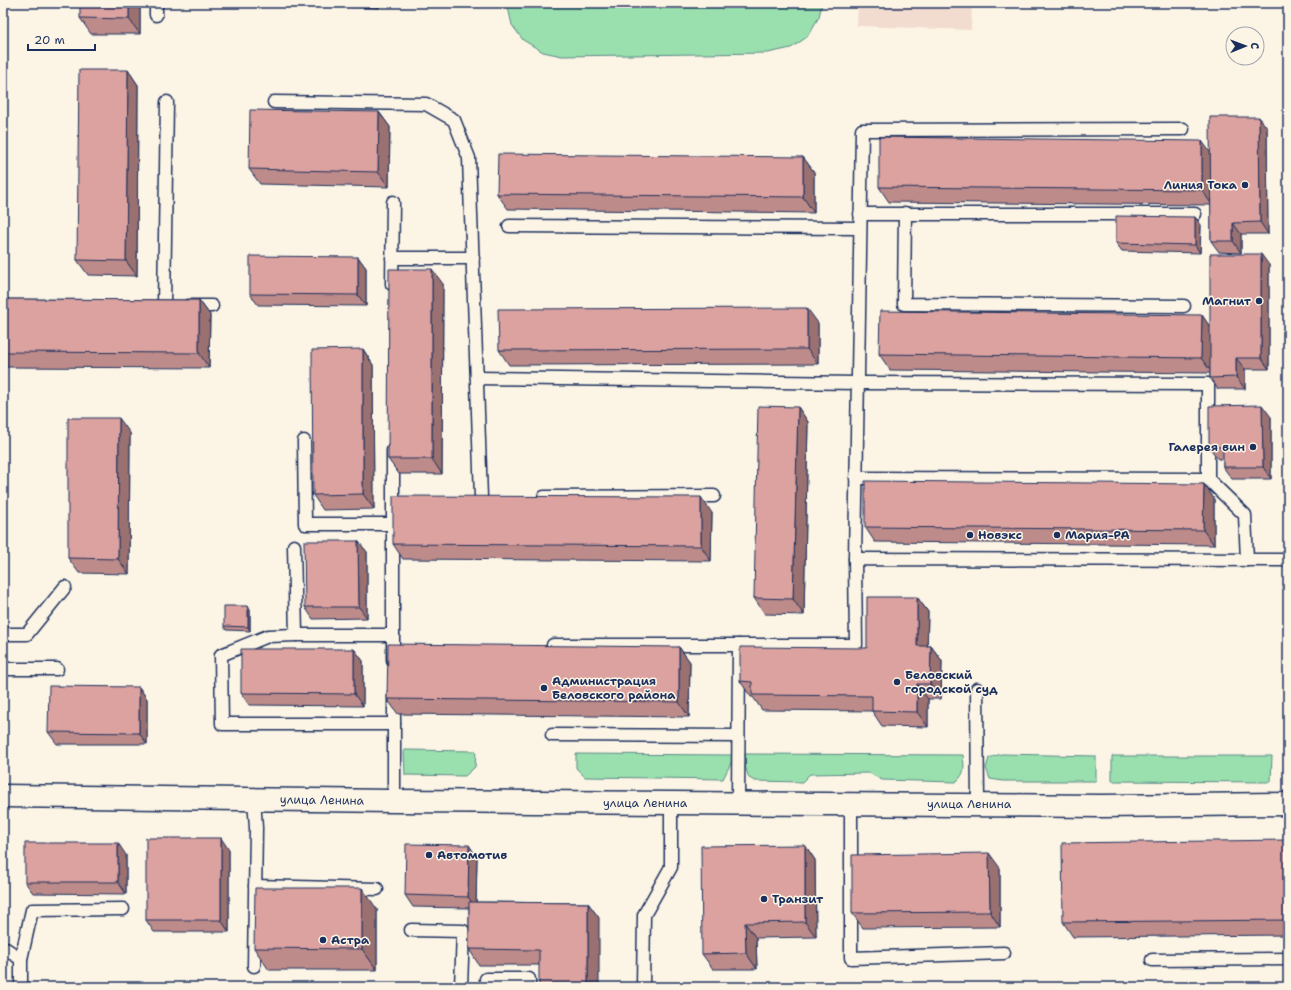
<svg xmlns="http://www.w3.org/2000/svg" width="1291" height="990" font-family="'Shantell Sans',sans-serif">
<rect width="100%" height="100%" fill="#fcf5e5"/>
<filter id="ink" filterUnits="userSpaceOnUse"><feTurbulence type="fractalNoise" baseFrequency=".025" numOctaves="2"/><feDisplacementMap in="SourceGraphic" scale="8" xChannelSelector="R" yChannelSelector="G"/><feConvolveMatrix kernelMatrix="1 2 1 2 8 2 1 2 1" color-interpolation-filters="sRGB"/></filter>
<g filter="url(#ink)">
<polygon fill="#f2dcd0" points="858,3 972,3 971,30 857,26"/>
<g fill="#9ae0ae" stroke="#5a8886">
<polygon points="507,3 822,3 819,17 807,37 791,48 768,53 562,56 543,52 523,40 512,25"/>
<polygon points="404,750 476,751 475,767 465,776 405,775"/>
<polygon points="576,754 733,755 733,759 723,779 585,777 576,768"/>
<path d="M745 754 963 755C964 767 966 773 956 782L882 780 869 773 810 774 802 782 755 781 749 778 745 766Z"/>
<polygon points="1001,754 1096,756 1096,781 1003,781 990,779 986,768 989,758"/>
<polygon points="1112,756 1272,756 1271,782 1112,781"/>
</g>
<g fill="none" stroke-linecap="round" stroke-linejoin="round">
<defs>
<g id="service">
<polyline points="156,3 156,15"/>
<polyline points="274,102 426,104 454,120 469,158 481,497"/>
<polyline points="905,213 904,304 1184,306"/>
<polyline points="860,214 1195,214"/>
<polyline points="509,226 860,228"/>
<polyline points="392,258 473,258"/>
<polyline points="392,284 393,202"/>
<polyline points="164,306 167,102"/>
<polyline points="188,306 212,306"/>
<polyline points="477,378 858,383 1208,384 1208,479"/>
<polyline points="304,441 305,524 393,524"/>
<polyline points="393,450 393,660"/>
<polyline points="856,478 1208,479 1245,515 1247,560"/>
<polyline points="544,497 714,496"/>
<polyline points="294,546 296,635 393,635"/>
<polyline points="855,559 862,130 1183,129"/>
<polyline points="3,634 27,634 65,587"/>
<polyline points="296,635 268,636 221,655 222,724 394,724"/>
<polyline points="553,645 739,645"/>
<polyline points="3,669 57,669"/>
<polyline points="977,689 978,804"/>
<polyline points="394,692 394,801"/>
<polyline points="552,735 738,736"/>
<polyline points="738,803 739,645 856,645 855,559 1288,560"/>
<polyline points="851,804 851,958 1004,953"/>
<polyline points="255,886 377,889"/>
<polyline points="411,930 463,931 461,987"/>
<polyline points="3,947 21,959"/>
<polyline points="1152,960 1288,959"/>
<polyline points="254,966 256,828 254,799"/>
<polyline points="486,979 529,979 529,987"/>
<polyline points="21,987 21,959 32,910 123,909"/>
<polyline points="643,987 644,915 671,867 671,803"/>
</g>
<polyline id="tertiary" points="3,796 394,801 671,803 1102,806 1288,804"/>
</defs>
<use href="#service" stroke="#1b2f5e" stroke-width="15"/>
<use href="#tertiary" stroke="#1b2f5e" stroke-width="25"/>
<use href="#service" stroke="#fcf5e5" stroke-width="12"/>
<use href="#tertiary" stroke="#fcf5e5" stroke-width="22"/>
</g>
<g fill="#bd8b89" stroke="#1b2f5e">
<polygon points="140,3 140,34 91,34 80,18"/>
<polygon points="265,3 379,3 379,8"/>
<polygon points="128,70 138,85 137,276 88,275 77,260"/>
<polygon points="379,112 390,127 389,187 260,184 249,169"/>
<polygon points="1267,128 1268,234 1241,234 1241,253 1219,252 1211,241 1211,205 889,202 879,187 1211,153"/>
<polygon points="803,157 814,172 814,213 508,209 497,194"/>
<polygon points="1195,217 1201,225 1200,253 1122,251 1116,243"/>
<polygon points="358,257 366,268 366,306 258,305 250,294"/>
<polygon points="1269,265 1269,369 1245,369 1245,389 1218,389 1210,378 1210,373 890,370 879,354 1202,315 1210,327"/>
<polygon points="443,284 442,474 399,474 388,459"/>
<polygon points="3,299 199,300 210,315 209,368 3,367"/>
<polygon points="818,323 818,364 509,365 499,350"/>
<polygon points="363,349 373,365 374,509 323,510 313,495"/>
<polygon points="798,407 808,422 804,615 765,614 754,598"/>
<polygon points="1271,417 1271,479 1232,479 1223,467 1223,459 1218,459 1209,447"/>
<polygon points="130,433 129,574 79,573 68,558"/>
<polygon points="1204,484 1214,499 1214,545 875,542 865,527"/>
<polygon points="712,513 711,561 403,559 393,544"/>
<polygon points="358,541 367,552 367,618 313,619 305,607"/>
<polygon points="917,597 928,612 927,646 931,646 942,661 941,699 928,699 928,727 882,726 872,711 762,710 753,697 751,697 740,681 867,648"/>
<polygon points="250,610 250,631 226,630 224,626"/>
<polygon points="679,647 690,662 689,717 398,714 387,699"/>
<polygon points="354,649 363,661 363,706 249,705 241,693"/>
<polygon points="139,687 147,699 147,744 57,744 48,732"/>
<polygon points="1288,840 1288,935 1073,937 1063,922"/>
<polygon points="805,845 815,860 816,937 756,938 757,969 713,969 702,954"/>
<polygon points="229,850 229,932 154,932 146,920"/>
<polygon points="126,855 126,894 33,893 25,882"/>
<polygon points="477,857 476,902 588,903 599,918 539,965 479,965 469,949 469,908 413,907 405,895"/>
<polygon points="1000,868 1000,927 863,928 852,913"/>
<polygon points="377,909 377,970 269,970 254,948"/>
</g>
<g fill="#9a716f" stroke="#1b2f5e">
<polygon points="129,3 140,3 140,34 129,19"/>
<polygon points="375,3 379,3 379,8"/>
<polygon points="128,70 138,85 137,276 126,261"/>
<polygon points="379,112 390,127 389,187 378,172"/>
<polygon points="1259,117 1267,128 1268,234 1260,222"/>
<polygon points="1202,141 1213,156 1212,205 1202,190"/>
<polygon points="803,157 814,172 814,213 803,197"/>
<polygon points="1195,217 1201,225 1200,253 1195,245"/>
<polygon points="1233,223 1241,234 1241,253 1233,241"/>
<polygon points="1261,254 1269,265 1269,369 1261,358"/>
<polygon points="358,257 366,268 366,306 358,295"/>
<polygon points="432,269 443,284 442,474 432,459"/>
<polygon points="199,300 210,315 209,368 199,353"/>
<polygon points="807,308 818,323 818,364 807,349"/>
<polygon points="1202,315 1212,330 1212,373 1201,358"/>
<polygon points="363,349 373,365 374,509 363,494"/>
<polygon points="1236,358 1245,369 1245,389 1236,377"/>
<polygon points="1262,405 1271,417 1271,479 1263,467"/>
<polygon points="798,407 808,422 804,615 793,599"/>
<polygon points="119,418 130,433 129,574 118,559"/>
<polygon points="1204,484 1214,499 1214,545 1203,530"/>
<polygon points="701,497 712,513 711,561 701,546"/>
<polygon points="358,541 367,552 367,618 359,607"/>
<polygon points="917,597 928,612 927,661 917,646"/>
<polygon points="248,606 250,610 250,631 248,627"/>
<polygon points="931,646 942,661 941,699 930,684"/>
<polygon points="679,647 690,662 689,717 679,702"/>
<polygon points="354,649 363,661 363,706 354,694"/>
<polygon points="917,684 928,699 928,727 917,712"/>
<polygon points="139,687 147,699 147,744 139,733"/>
<polygon points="221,838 229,850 229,932 221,920"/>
<polygon points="118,843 126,855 126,894 118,882"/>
<polygon points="469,845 477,857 476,908 468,897"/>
<polygon points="805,845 815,860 816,937 805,922"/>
<polygon points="989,853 1000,868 1000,927 990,912"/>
<polygon points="362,888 377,909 377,970 362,949"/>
<polygon points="588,903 599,918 599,987 588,987"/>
<polygon points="745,923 756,938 757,969 746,953"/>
</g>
<g fill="#dca29f" stroke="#1b2f5e">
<polygon points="80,3 129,3 129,19 80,18"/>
<polygon points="79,70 128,70 126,261 77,260"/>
<polygon points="250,110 379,112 378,172 249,169"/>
<polygon points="1210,117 1259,117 1260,222 1233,223 1233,241 1211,241"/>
<polygon points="879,137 1202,141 1202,190 879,187"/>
<polygon points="498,154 803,157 803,197 497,194"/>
<polygon points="1116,216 1195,217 1195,245 1116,243"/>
<polygon points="1210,254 1261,254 1261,358 1236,358 1236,377 1210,378"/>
<polygon points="250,256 358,257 358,295 250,294"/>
<polygon points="389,269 432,269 432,459 388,459"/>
<polygon points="3,299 199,300 199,353 3,352"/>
<polygon points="807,308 807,349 499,350 498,309"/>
<polygon points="880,311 1202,315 1201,358 879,354"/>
<polygon points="363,349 363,494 313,495 312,350"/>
<polygon points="1262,405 1263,467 1223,467 1223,447 1209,447 1209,406"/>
<polygon points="758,406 798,407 793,599 754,598"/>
<polygon points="68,418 119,418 118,559 68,558"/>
<polygon points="865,481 1204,484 1203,530 865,527"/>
<polygon points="393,496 701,497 701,546 393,544"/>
<polygon points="304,541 358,541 359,607 305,607"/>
<polygon points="867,597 917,597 917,646 931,646 930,684 917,684 917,712 872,711 872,696 752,695 752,682 740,681 740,647 867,648"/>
<polygon points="224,606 248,606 248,627 224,626"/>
<polygon points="388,644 679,647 679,702 387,699"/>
<polygon points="241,649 354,649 354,694 241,693"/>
<polygon points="49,686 139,687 139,733 48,732"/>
<rect x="146" y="838" width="75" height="82"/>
<polygon points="1288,840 1288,920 1063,922 1062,843"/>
<rect x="25" y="843" width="93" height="39"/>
<polygon points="406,844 469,845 468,897 405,895"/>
<polygon points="805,845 805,922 745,923 746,953 702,954 701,846"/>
<polygon points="989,853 990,912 852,913 852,855"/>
<polygon points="255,888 362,888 362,949 254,948"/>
<polygon points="469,902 588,903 588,987 539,987 539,950 469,949"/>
</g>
</g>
<g fill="#1b2f5e" stroke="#fcf5e5" stroke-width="1.5">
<circle cx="1245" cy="185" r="4"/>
<circle cx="1259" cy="301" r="4"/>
<circle cx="1253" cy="447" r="4"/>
<circle cx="970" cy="535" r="4"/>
<circle cx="1057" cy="535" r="4"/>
<circle cx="897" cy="682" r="4"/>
<circle cx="544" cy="688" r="4"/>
<circle cx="429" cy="855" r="4"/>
<circle cx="764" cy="899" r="4"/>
<circle cx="323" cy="940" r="4"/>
</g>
<g text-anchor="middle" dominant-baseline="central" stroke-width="3" stroke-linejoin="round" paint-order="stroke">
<g font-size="12" font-weight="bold" fill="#1b2f5e" stroke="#fcf5e5" text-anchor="start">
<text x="1237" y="185" text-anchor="end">Линия Тока</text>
<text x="1251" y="301" text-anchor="end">Магнит</text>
<text x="1245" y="447" text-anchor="end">Галерея вин</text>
<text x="978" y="535">Новэкс</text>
<text x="1065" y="535">Мария-РА</text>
<text x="905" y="675">Беловский<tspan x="905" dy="14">городской суд</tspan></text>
<text x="552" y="681">Администрация<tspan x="552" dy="14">Беловского района</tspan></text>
<text x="437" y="855">Автомотив</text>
<text x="772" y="899">Транзит</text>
<text x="331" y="940">Астра</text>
</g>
<g font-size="12" fill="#1b2f5e" stroke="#fcf5e5">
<text transform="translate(322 800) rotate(1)">улица Ленина</text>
<text x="645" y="803">улица Ленина</text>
<text x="969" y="804">улица Ленина</text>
</g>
</g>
<rect width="1291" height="990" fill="none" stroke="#fcf5e5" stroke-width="16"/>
<rect x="8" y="8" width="1275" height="974" fill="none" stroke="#1b2f5e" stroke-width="1.5" filter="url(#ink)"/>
<g transform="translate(1245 46) rotate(89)"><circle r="19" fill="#fcf5e5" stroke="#a2a6af"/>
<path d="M0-3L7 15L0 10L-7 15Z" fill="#1b2f5e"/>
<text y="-6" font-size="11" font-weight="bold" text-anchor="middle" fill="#1b2f5e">С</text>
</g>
<path d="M28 44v6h67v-6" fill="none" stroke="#1b2f5e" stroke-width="2"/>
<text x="34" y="44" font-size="12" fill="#1b2f5e" stroke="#fcf5e5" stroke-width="3" paint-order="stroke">20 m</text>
</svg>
